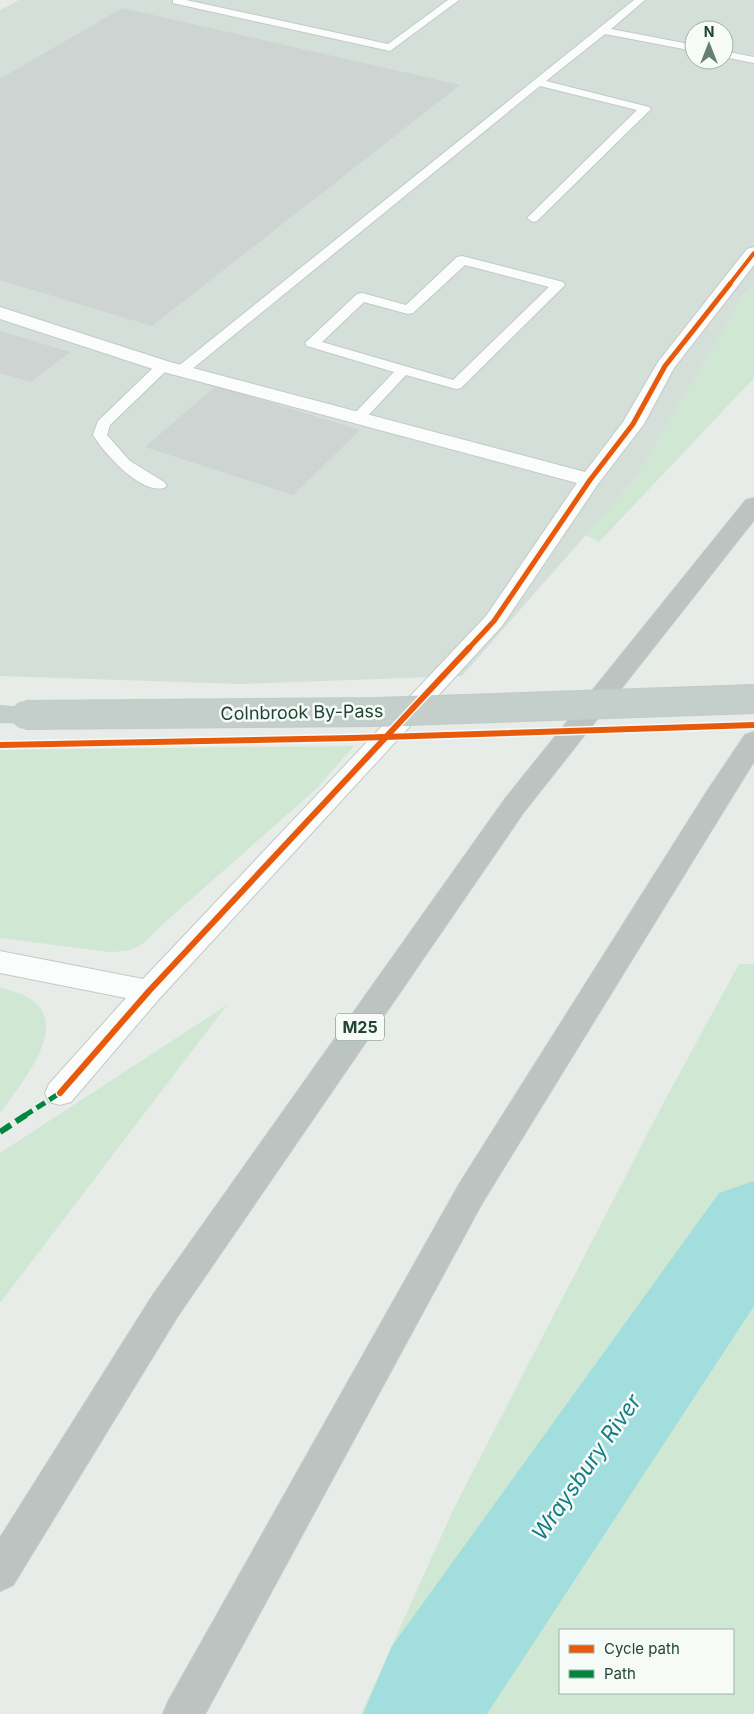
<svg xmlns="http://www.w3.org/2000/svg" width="754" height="1714" font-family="Inter,sans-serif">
<rect width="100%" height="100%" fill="#e7ece9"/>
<path fill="#d4dfd9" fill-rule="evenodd" d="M19 0H754V282L744 295 635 479 462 676 242 684 0 676V10ZM694 30H724V60H694Z"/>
<g fill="#cfe7d3" fill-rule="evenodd">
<polygon points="754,282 754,378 599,542 585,535 635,479 744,295"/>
<path d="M354 746 317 788 162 925C142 945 140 951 110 952L0 938V750Z"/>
<path d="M739 964H754V1714H361L454 1508 665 1100ZM560 1630H733V1693H560Z"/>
<path d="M0 988C87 1005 29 1073 0 1113Z"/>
<polygon points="227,1005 0,1303 0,1153"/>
</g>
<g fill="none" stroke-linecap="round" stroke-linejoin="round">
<polygon fill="#a3dedf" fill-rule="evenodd" points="754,1181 754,1306 487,1714 363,1714 392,1646 719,1193"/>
</g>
<g fill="#cdd4d1">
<polygon points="122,8 460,85 152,326 0,280 0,79"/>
<polygon points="0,331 70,352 31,382 0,373"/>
<polygon points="216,386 360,430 293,495 145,447"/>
</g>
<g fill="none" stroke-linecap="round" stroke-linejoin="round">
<defs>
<g id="service">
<polygon points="173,0 186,0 388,44 448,0 459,0 390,51 177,4 173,3"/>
<polygon points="634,0 645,0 611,29 694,45 694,51 605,34 546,81 649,107 651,109 537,221 533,222 527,218 637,110 540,86 186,374 176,374 174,371 176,368"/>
<polygon points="724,51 754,57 754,63 724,57"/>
<path d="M462 256 563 282 565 285 461 388 456 389 406 375 363 421H353L351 418 353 415 394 372 307 346 305 343 357 294 362 293 406 305 457 257ZM465 265 549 287 453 380 322 342 364 302 408 314 413 313Z"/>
<path d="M163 362 168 363 170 366 168 369 110 425 107 435 130 461 164 482 167 485 164 488C140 494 104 453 93 435L98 421 158 363Z"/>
</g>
<polygon id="minor" points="754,247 754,265 674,368 644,424 598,484 502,626 159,999 71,1102 60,1105 49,1102 45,1093 49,1084 126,998 0,973 0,951 143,979 486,616 577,483 156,370 0,319 0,307 170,362 585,472 623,422 658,362 747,249"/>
<polygon id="trunk" points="0,706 34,709 38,715 34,721 25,723 0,722"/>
<g id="motorway">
<polygon points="754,498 754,520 523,813 177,1317 13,1585 0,1591 0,1538 153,1295 505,799 746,500"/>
<polygon points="754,732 754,761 482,1203 205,1714 163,1714 169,1700 460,1183 708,790 745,735"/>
</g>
</defs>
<use href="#service" stroke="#c4c9c6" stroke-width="2"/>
<use href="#minor" stroke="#c4c9c6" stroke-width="2"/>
<use href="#trunk" stroke="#c1cbc7" stroke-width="2"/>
<use href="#motorway" stroke="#c1cbc7" stroke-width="2"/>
<use href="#service" fill="#fbfcfc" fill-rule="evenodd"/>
<use href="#minor" fill="#fbfcfc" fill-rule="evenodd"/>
<use href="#trunk" fill="#c4ceca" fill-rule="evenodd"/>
<use href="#motorway" fill="#bbc4c1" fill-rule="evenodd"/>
<defs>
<polyline id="trunk-bridge" points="25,715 376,712 754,699"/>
</defs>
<use href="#trunk-bridge" stroke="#c1cbc7" stroke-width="30" stroke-linecap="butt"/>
<use href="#trunk-bridge" stroke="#c4ceca" stroke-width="28"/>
<polyline stroke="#00873e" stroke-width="5" stroke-dasharray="10 5" stroke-linecap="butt" points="24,1116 60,1093"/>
<polyline stroke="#00873e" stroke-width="6" stroke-dasharray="13 6" stroke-linecap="butt" points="0,1132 26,1115"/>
<defs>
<polyline id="cycleway-far2" points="729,285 754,253"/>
<polyline id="cycleway-far1" points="468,649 494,621 590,480 633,424 665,366 730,284"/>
<g id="cycleway">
<polyline points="0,745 352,738 754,725"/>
<polyline points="60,1093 149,991 469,648"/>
</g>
</defs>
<use href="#cycleway-far2" stroke="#f6fbf8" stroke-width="5.5"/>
<use href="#cycleway-far1" stroke="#f6fbf8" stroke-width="8"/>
<use href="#cycleway" stroke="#f6fbf8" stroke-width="9"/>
<use href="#cycleway-far2" stroke="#e8590c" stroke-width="4"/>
<use href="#cycleway-far1" stroke="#e8590c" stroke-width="5"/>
<use href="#cycleway" stroke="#e8590c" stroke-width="6"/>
</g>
<g text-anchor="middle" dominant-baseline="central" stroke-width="5" stroke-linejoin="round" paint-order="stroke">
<rect fill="#f6fbf8" stroke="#617b70" stroke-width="1" x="336" y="1013.5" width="48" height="27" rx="4"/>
<g font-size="16" font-weight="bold" fill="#214436">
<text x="360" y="1027">M25</text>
</g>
<g font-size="18" fill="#214436" stroke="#f6fbf8">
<text transform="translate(302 712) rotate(-1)">Colnbrook By-Pass</text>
</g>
<g font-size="22" font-style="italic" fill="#127e83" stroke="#f6fbf8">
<text transform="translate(586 1467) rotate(-55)">Wraysbury River</text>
</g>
</g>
<rect x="559" y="1629" width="175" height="65" fill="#f6fbf8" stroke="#a1b2aa"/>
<rect x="569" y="1645" width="25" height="8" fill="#e8590c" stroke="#a1b2aa"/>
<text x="604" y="1654" font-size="15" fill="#214436">Cycle path</text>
<rect x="569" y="1670" width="25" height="8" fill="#00873e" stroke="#a1b2aa"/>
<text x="604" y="1679" font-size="15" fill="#214436">Path</text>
<g transform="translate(709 45)"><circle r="24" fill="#f6fbf8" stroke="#a1b2aa"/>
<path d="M0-4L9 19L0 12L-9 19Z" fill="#667f75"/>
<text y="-8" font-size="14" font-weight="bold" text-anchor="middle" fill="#214436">N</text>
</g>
</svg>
